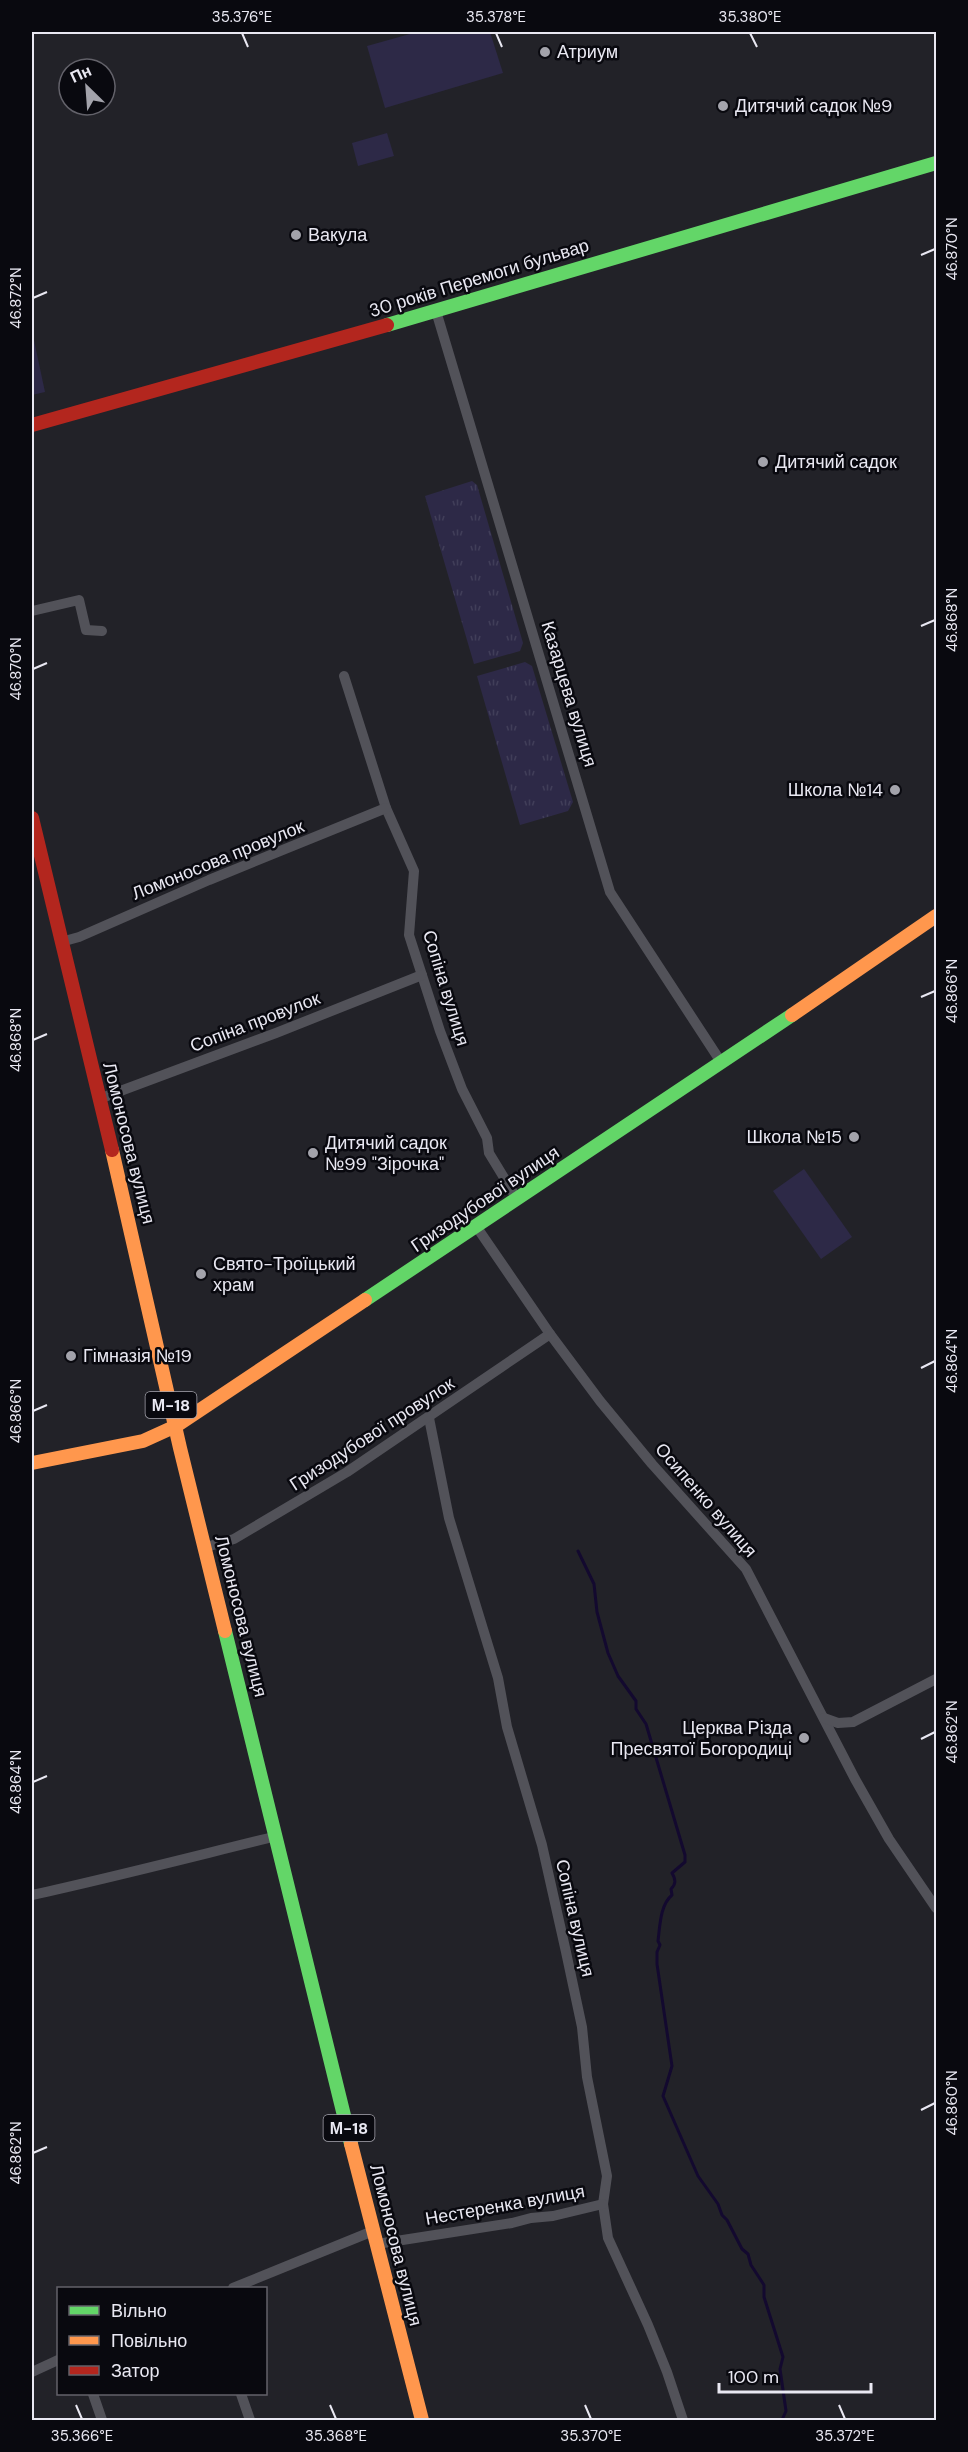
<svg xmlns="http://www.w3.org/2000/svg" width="968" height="2452" font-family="'DM Sans',sans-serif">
<defs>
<pattern id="grass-tufts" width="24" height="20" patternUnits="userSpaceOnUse" patternTransform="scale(1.5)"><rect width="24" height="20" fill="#2d2947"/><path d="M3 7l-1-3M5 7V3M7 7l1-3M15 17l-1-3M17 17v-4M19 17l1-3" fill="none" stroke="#413e59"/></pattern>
</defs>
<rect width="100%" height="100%" fill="#222228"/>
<g fill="url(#grass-tufts)">
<polygon points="472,481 477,485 523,643 520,651 474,664 425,496"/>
<polygon points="525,662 532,666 573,802 568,811 520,825 477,676"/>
</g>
<g fill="#2d2947">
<polygon points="417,32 490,32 503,73 385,108 367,46"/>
<polygon points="387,133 394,156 358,166 352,143"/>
<polygon points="32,331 45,392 32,395"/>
<polygon points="804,1169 852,1237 821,1259 773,1191"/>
</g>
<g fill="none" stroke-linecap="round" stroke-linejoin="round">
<path stroke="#13092f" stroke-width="3" d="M578 1551 594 1584 597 1612 608 1653 618 1676 636 1701V1709L646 1724 685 1855V1862L672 1873C676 1880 676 1884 671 1889L672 1895C660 1905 660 1926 658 1941L660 1945 657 1952V1964L672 2066 663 2096 698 2176 718 2204 722 2215 727 2220 742 2249 748 2254 751 2265 764 2285V2297L783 2357 780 2369 786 2411 782 2420"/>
<g stroke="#525259" stroke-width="10">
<polyline points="436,311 610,892 721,1062"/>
<polyline points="32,611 79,600 86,630 102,631"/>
<polyline points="344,676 386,808 414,871 409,935 440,1031 462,1089 487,1138 489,1153 517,1199"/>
<polyline points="61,942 79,937 209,880 386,808"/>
<polyline points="99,1099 276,1033 422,975"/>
<polyline points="476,1226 550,1334 600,1401 652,1464 746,1569 855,1779 889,1839 936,1908"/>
<polyline points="429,1418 449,1518 498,1678 507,1727 542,1845 566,1952 582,2027 587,2077 607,2176 603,2204 608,2238 648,2325 667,2372 683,2420"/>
<polyline points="206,1547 234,1539 347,1472 550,1334"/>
<polyline points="824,1718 838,1723 853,1722 936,1679"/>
<path d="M32 1895C114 1877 195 1856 277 1836"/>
<polyline points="377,2244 512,2223 531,2218 553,2216 603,2204"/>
<polyline points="233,2288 373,2231"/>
<polyline points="32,2372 58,2360"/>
<polyline points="93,2394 102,2420"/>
<polyline points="241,2394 250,2420"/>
</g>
<g stroke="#63d668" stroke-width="14">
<polyline points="387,325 936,163"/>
<polyline points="365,1300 792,1015"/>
<polyline points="225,1631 351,2144"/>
</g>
<g stroke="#ff974d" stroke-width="14">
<polyline points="792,1015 936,916"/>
<polyline points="112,1150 180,1448 225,1631"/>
<polyline points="32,1463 143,1441 176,1426 365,1300"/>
<polyline points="351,2144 422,2420"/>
</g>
<g stroke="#b3261e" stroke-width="14">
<polyline points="32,425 387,325"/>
<polyline points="32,818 112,1150"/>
</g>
</g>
<path fill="none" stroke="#e9e8f2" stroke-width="2" d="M242 33 248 47M496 33 502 47M750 33 757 47M921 255 935 249M33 298 47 292M921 626 935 620M33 669 47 663M921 997 935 991M33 1040 47 1034M921 1368 935 1361M33 1411 47 1405M921 1739 935 1732M33 1782 47 1776M921 2110 935 2103M33 2153 47 2147M76 2405 82 2419M330 2405 336 2419M585 2405 591 2419M839 2405 845 2419"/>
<g fill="#a3a3ab" stroke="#09090f" stroke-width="2">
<circle cx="545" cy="52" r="6"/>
<circle cx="723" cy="106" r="6"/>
<circle cx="296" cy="235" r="6"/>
<circle cx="763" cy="462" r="6"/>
<circle cx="895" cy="790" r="6"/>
<circle cx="854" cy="1137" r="6"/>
<circle cx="313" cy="1153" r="6"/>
<circle cx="201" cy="1274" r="6"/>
<circle cx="71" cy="1356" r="6"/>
<circle cx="804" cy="1738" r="6"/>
</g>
<g text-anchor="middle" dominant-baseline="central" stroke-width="5" stroke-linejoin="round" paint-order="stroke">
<g fill="#09090f" stroke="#a6a5ae" stroke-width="1.5">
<rect x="145.5" y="1392" width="51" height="26" rx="4.5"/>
<rect x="323.5" y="2115" width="51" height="26" rx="4.5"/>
</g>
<g font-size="16" font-weight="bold" fill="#e9e8f2">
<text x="171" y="1405">М-18</text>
<text x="349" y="2128">М-18</text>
</g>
<g font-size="18" fill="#e9e8f2" stroke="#09090f" text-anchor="start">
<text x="557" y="52">Атриум</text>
<text x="735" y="106">Дитячий садок №9</text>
<text x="308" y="235">Вакула</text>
<text x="775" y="462">Дитячий садок</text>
<text x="883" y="790" text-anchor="end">Школа №14</text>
<text x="842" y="1137" text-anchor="end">Школа №15</text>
<text x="325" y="1143">Дитячий садок<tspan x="325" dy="21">№99 "Зірочка"</tspan></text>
<text x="213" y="1264">Свято-Троїцький<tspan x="213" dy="21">храм</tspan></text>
<text x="83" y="1356">Гімназія №19</text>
<text x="792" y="1728" text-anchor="end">Церква Різда<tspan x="792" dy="21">Пресвятої Богородиці</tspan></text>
</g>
<g font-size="18" fill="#e9e8f2" stroke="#09090f">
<text transform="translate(479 278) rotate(-17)">30 років Перемоги бульвар</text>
<text transform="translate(569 694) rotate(73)">Казарцева вулиця</text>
<text transform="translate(218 860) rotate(-22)">Ломоносова провулок</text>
<text transform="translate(446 988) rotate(73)">Сопіна вулиця</text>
<text transform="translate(255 1022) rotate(-21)">Сопіна провулок</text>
<text transform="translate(129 1143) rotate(76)">Ломоносова вулиця</text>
<text transform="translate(485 1199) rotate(-34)">Гризодубової вулиця</text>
<text transform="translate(372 1434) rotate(-33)">Гризодубової провулок</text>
<text transform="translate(706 1500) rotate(49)">Осипенко вулиця</text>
<text transform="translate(241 1616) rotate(76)">Ломоносова вулиця</text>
<text transform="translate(575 1918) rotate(77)">Сопіна вулиця</text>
<text transform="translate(505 2205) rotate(-10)">Нестеренка вулиця</text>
<text transform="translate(396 2245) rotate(76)">Ломоносова вулиця</text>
</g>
</g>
<rect width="968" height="2452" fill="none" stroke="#09090f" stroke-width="66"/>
<rect x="57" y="2287" width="210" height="108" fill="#09090f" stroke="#63626a" stroke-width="1.5"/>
<rect x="69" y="2306" width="30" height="9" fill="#63d668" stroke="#63626a" stroke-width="1.5"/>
<text x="111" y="2317" font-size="18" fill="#e9e8f2">Вільно</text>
<rect x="69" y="2336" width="30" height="9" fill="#ff974d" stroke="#63626a" stroke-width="1.5"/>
<text x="111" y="2347" font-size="18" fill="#e9e8f2">Повільно</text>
<rect x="69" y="2366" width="30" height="9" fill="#b3261e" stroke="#63626a" stroke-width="1.5"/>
<text x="111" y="2377" font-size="18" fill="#e9e8f2">Затор</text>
<g transform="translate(87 87) rotate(335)"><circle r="28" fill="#09090f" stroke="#63626a" stroke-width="1.5"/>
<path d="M0-4.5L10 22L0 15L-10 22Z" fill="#a3a3ab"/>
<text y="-9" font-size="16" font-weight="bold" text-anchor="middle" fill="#e9e8f2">Пн</text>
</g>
<path d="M719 2383v9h152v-9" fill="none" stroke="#e9e8f2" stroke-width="3"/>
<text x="728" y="2383" font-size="18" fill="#e9e8f2" stroke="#09090f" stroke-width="4.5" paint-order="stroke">100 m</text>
<rect x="33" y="33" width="902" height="2386" fill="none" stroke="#e9e8f2" stroke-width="2"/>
<g font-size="15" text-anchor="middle" fill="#e9e8f2">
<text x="242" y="22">35.376°E</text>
<text x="496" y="22">35.378°E</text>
<text x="750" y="22">35.380°E</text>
<text transform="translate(952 249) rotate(-90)" y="5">46.870°N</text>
<text transform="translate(16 298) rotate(-90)" y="5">46.872°N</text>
<text transform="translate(952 620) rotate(-90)" y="5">46.868°N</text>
<text transform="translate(16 669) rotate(-90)" y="5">46.870°N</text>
<text transform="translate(952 991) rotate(-90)" y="5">46.866°N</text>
<text transform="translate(16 1040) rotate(-90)" y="5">46.868°N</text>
<text transform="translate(952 1361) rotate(-90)" y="5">46.864°N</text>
<text transform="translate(16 1411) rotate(-90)" y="5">46.866°N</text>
<text transform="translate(952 1732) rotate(-90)" y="5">46.862°N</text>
<text transform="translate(16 1782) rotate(-90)" y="5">46.864°N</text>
<text transform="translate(952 2103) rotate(-90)" y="5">46.860°N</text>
<text transform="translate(16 2153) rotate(-90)" y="5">46.862°N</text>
<text x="82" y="2441">35.366°E</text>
<text x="336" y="2441">35.368°E</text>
<text x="591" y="2441">35.370°E</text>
<text x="845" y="2441">35.372°E</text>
</g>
</svg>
